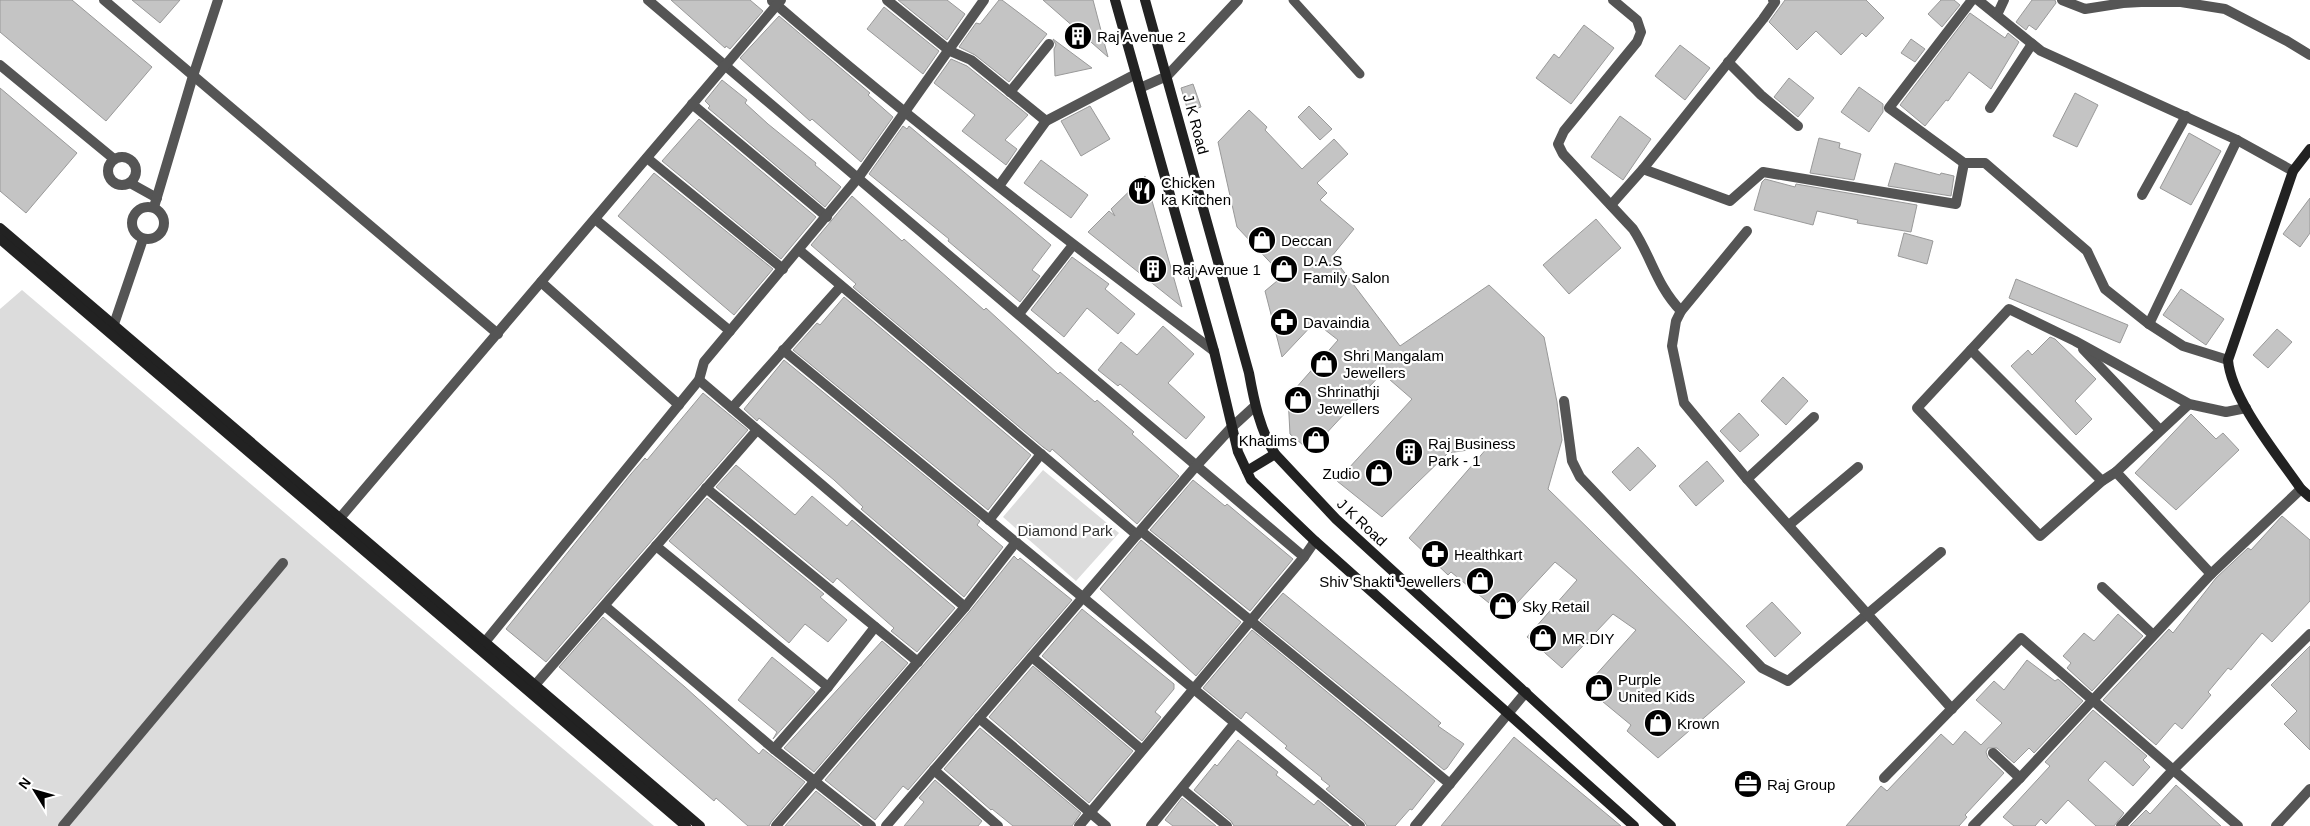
<svg xmlns="http://www.w3.org/2000/svg" width="2310" height="826" font-family="Arial,sans-serif">
<rect width="100%" height="100%" fill="#fff"/>
<g fill="#dcdcdc">
<polygon points="22,290 654,826 0,826 0,309"/>
<polygon points="1043,470 1119,533 1076,581 1003,517"/>
</g>
<g fill="#c4c4c4" stroke="#999">
<polygon points="0,0 72,0 152,67 106,121 0,32"/>
<polygon points="132,0 180,0 160,23"/>
<polygon points="671,0 750,0 763,11 730,49 726,46 725,48"/>
<polygon points="898,0 947,0 965,14 947,40"/>
<polygon points="999,0 1002,0 1047,34 1009,82 975,55 959,47 976,23 980,24"/>
<polygon points="1043,0 1093,0 1108,57"/>
<polygon points="1785,0 1866,0 1884,18 1866,37 1862,33 1841,55 1816,31 1797,50 1769,22"/>
<polygon points="1941,0 1954,0 1960,5 1942,27 1928,14"/>
<polygon points="2032,0 2055,0 2056,3 2036,30 2029,25 2026,30 2016,22"/>
<polygon points="884,7 939,51 923,74 867,29"/>
<polygon points="1970,13 2005,38 2008,33 2019,42 1991,89 1969,72 1948,101 1946,100 1925,126 1900,105"/>
<polygon points="779,16 870,93 868,95 893,117 861,162 812,119 810,121 740,58"/>
<polygon points="1584,25 1614,48 1571,104 1536,78 1554,54 1559,58"/>
<polygon points="1053,39 1092,68 1055,76 1054,49 1056,45"/>
<polygon points="1911,39 1925,49 1915,62 1901,53"/>
<polygon points="1680,45 1710,68 1685,100 1655,76"/>
<polygon points="951,59 967,66 1028,115 1005,140 1017,149 1006,165 962,131 975,115 934,83"/>
<polygon points="1789,78 1814,98 1798,117 1774,97"/>
<polygon points="722,80 747,100 745,103 768,124 816,163 815,165 840,186 841,187 825,207 708,108 710,106 705,101"/>
<polygon points="1193,84 1201,107 1188,111 1181,88"/>
<polygon points="1859,87 1883,104 1883,112 1869,132 1841,112"/>
<polygon points="0,88 77,153 26,213 0,191"/>
<polygon points="2075,93 2098,105 2077,147 2053,136"/>
<polygon points="1090,106 1110,139 1081,156 1061,121"/>
<polygon points="1309,106 1332,129 1320,140 1298,117"/>
<polygon points="1249,110 1267,127 1265,130 1302,169 1334,139 1348,154 1317,183 1327,193 1320,200 1354,229 1332,256 1400,346 1489,285 1544,337 1557,402 1562,440 1548,489 1745,682 1658,758 1627,731 1631,725 1585,687 1636,630 1613,614 1562,668 1527,637 1577,580 1555,562 1505,616 1451,572 1448,575 1409,538 1488,447 1448,453 1382,517 1337,481 1412,399 1382,373 1310,451 1290,434 1288,397 1338,340 1315,322 1282,357 1265,291 1283,276 1237,227 1218,142"/>
<polygon points="1620,116 1651,139 1623,180 1591,157"/>
<polygon points="699,119 816,217 781,259 662,161"/>
<polygon points="903,126 907,129 909,126 1051,245 1032,270 1040,276 1020,302 948,241 949,239 869,174"/>
<polygon points="2189,133 2221,151 2191,205 2160,188"/>
<polygon points="1819,138 1840,143 1839,148 1861,154 1854,180 1810,173"/>
<polygon points="1041,160 1088,195 1071,218 1024,183"/>
<polygon points="1895,163 1940,175 1941,173 1954,176 1951,196 1888,186"/>
<polygon points="654,173 773,269 734,315 618,216"/>
<polygon points="1145,176 1182,307 1088,232 1109,211 1115,216 1111,209"/>
<polygon points="1765,179 1795,187 1796,184 1917,205 1911,232 1857,223 1858,220 1817,211 1813,225 1754,210 1762,182"/>
<polygon points="852,196 902,241 904,239 984,310 986,308 1058,374 1060,372 1095,402 1097,400 1134,432 1132,434 1179,476 1137,524 1052,449 1050,452 1043,447 853,287 856,284 811,245"/>
<polygon points="2310,198 2310,233 2300,247 2283,234"/>
<polygon points="1596,219 1621,248 1569,294 1543,265"/>
<polygon points="1904,233 1933,241 1927,264 1898,256"/>
<polygon points="1072,257 1109,284 1105,289 1135,314 1118,334 1087,308 1064,337 1031,310"/>
<polygon points="2016,279 2128,325 2120,343 2009,298"/>
<polygon points="2181,289 2224,319 2206,345 2163,315"/>
<polygon points="844,297 1031,455 988,510 793,350 817,323 820,325"/>
<polygon points="1163,326 1194,354 1168,383 1205,417 1186,439 1120,384 1118,386 1098,370 1121,342 1137,355"/>
<polygon points="2277,329 2292,342 2268,368 2253,355"/>
<polygon points="2050,337 2055,339 2096,379 2075,401 2092,419 2076,435 2011,366 2028,350 2032,355"/>
<polygon points="784,360 980,521 977,525 1003,547 964,597 861,509 863,507 834,480 759,418 757,421 744,409"/>
<polygon points="1783,377 1808,401 1786,425 1761,401"/>
<polygon points="703,393 748,430 546,662 506,629 631,474 645,458 647,460"/>
<polygon points="1739,413 1759,435 1740,452 1720,431"/>
<polygon points="2191,414 2216,439 2223,433 2239,450 2176,510 2135,473"/>
<polygon points="1638,447 1656,466 1630,491 1612,472"/>
<polygon points="1707,461 1724,481 1696,506 1679,486"/>
<polygon points="736,465 795,515 812,496 847,526 852,520 955,608 917,652 891,631 894,628 837,578 833,583 716,487"/>
<polygon points="1193,480 1225,506 1227,504 1293,559 1250,611 1150,530"/>
<polygon points="707,498 824,594 820,597 847,620 828,642 805,624 789,643 669,541"/>
<polygon points="2282,516 2310,540 2310,601 2272,642 2262,633 2231,670 2228,668 2208,692 2211,695 2182,729 2175,723 2156,745 2103,700 2169,629 2173,633 2216,578 2248,548 2251,550"/>
<polygon points="1141,540 1241,622 1196,676 1100,589"/>
<polygon points="1014,556 1018,560 1020,558 1072,600 908,790 903,786 875,820 825,780 970,611"/>
<polygon points="1283,593 1441,723 1438,726 1464,744 1447,768 1444,770 1260,620"/>
<polygon points="1772,602 1801,633 1775,657 1746,626"/>
<polygon points="1082,609 1174,684 1174,689 1155,712 1161,717 1142,741 1042,656"/>
<polygon points="2118,614 2143,636 2092,691 2067,668 2071,663 2063,656 2084,633 2094,641"/>
<polygon points="603,617 685,687 759,754 763,749 805,782 771,822 769,826 748,826 716,798 714,801 559,667"/>
<polygon points="1252,630 1435,781 1412,810 1410,809 1395,826 1367,826 1364,821 1326,789 1330,786 1321,779 1322,778 1285,748 1287,746 1246,712 1241,719 1203,688"/>
<polygon points="882,641 908,663 814,772 784,748"/>
<polygon points="2310,646 2310,750 2284,724 2297,711 2271,685"/>
<polygon points="772,657 815,692 773,739 777,732 738,700"/>
<polygon points="2027,660 2055,681 2058,679 2083,701 2034,753 2029,748 2014,763 1997,748 1988,748 1986,752 1988,758 2004,773 1965,815 1967,817 1959,826 1846,826 1881,786 1887,791 1941,734 1953,745 1965,731 1981,745 2002,723 1976,700 1994,681 2004,690"/>
<polygon points="1033,666 1133,751 1089,803 989,717"/>
<polygon points="2093,710 2147,756 2143,760 2150,767 2133,786 2105,761 2088,780 2124,813 2114,826 2096,826 2068,800 2046,824 2041,819 2035,826 2014,826 2003,817 2050,766 2045,762"/>
<polygon points="980,728 1081,813 1072,826 1013,826 992,809 991,810 944,769"/>
<polygon points="1514,737 1621,826 1441,826"/>
<polygon points="1238,740 1278,772 1276,775 1314,805 1318,800 1349,826 1234,826 1231,821 1194,790 1215,764 1217,766"/>
<polygon points="935,780 982,821 978,826 904,826 924,802 919,798"/>
<polygon points="2176,785 2221,826 2130,826 2146,810 2150,814"/>
<polygon points="816,791 860,826 785,826"/>
<polygon points="1182,798 1216,826 1173,826 1165,820"/>
</g>
<g fill="none" stroke-linecap="round" stroke-linejoin="round">
<polyline stroke="#555" stroke-width="9" points="1293,0 1360,74"/>
<g stroke="#555" stroke-width="10">
<polyline points="104,0 498,334"/>
<polyline points="648,0 1304,557"/>
<polyline points="887,0 950,51 971,60 1046,121"/>
<path d="M1613 0 1637 20 1641 32 1637 42 1564 131 1558 144 1563 154 1633 229C1652 258 1656 285 1681 311"/>
<polyline points="1972,0 1889,108 1964,163 1985,163 2087,251 2105,289 2149,324 2183,346 2228,360"/>
<polyline points="1978,0 2041,51 2237,140 2293,171"/>
<polyline points="2062,0 2085,9 2123,3 2141,2 2181,2 2225,9 2287,41 2310,55"/>
<path d="M772 1C914 124 1064 238 1214 351"/>
<polyline points="1997,15 2004,0"/>
<polyline points="1728,62 1761,95 1798,126"/>
<polyline points="0,65 114,159"/>
<polyline points="1140,88 1167,76 1238,0"/>
<polyline points="1010,92 1049,44"/>
<polyline points="692,104 827,217"/>
<polyline points="1990,108 2032,44"/>
<circle cx="122" cy="171" r="14"/>
<polyline points="647,158 783,269"/>
<polyline points="1643,169 1730,201 1763,172 1956,204 1964,163"/>
<polyline points="130,183 157,198"/>
<polyline points="999,186 1046,121 1136,74"/>
<polyline points="2142,195 2186,116"/>
<polyline points="1611,205 1643,169 1763,19 1775,2 1773,0"/>
<circle cx="148" cy="223" r="16"/>
<polyline points="154,207 193,76 218,0"/>
<polyline points="595,219 730,331"/>
<polyline points="1747,231 1681,311 1676,321 1672,346 1684,403 1747,479"/>
<polyline points="799,250 1137,535"/>
<polyline points="541,282 679,405"/>
<polyline points="1019,314 1073,245"/>
<polyline points="2149,324 2237,140"/>
<polyline points="111,333 143,239"/>
<polyline points="2083,349 2160,430"/>
<polyline points="783,350 1360,826"/>
<polyline points="1971,350 2102,481"/>
<polyline points="699,380 965,607"/>
<polyline points="1564,401 1572,461 1580,477 1762,668 1788,681 1941,552"/>
<polyline points="2189,404 2116,472 2102,481 2040,536 1917,408 2009,309 2075,341 2189,404 2226,412 2246,408"/>
<polyline points="732,408 841,286"/>
<polyline points="1814,417 1747,479 1952,709"/>
<polyline points="2116,472 2211,574"/>
<polyline points="706,488 918,662"/>
<polyline points="989,520 1041,454"/>
<polyline points="334,525 781,0"/>
<polyline points="1789,525 1858,467"/>
<polyline points="1141,531 1450,784"/>
<polyline points="656,546 828,687"/>
<polyline points="2102,587 2153,635"/>
<polyline points="605,606 774,749 871,826"/>
<polyline points="485,642 699,380 704,362 858,178 984,0"/>
<polyline points="1032,657 1142,750"/>
<polyline points="535,685 757,430"/>
<polyline points="979,718 1106,826"/>
<polyline points="774,749 828,687 875,627"/>
<polyline points="1993,753 2020,778"/>
<polyline points="934,770 998,826"/>
<polyline points="1884,778 2021,638 2238,826"/>
<polyline points="1182,789 1227,826"/>
<polyline points="63,826 283,563"/>
<polyline points="776,826 965,607 1016,542"/>
<polyline points="886,826 1197,465 1231,428 1255,406"/>
<polyline points="1079,826 1304,557 1315,541"/>
<polyline points="1151,826 1235,723"/>
<polyline points="1415,826 1526,692"/>
<polyline points="1973,826 2020,778 2211,574 2301,489"/>
<polyline points="2121,826 2173,770 2310,634"/>
<polyline points="2276,826 2310,789"/>
</g>
<g stroke="#222" stroke-width="10">
<polyline points="1115,0 1214,351 1238,452 1251,480 1315,541 1634,826"/>
<path d="M1145 0 1249 373C1254 401 1260 430 1275 454L1336 519 1671 826"/>
<path d="M2310 149 2293 171 2228 360C2231 399 2279 457 2301 489L2310 497"/>
<polyline points="0,228 700,826"/>
<polyline points="0,239 686,826"/>
<polyline points="1247,471 1275,454"/>
</g>
</g>
<defs>
<symbol id="building-disc" viewBox="-11 -11 22 22"><circle r="9.5" fill="#000" stroke="#fff"/><path d="M-4-6H4V6H1V3H-1V6H-4ZM-2.5-4.3h1.7v1.8h-1.7ZM.8-4.3h1.7v1.8H.8ZM-2.5-1h1.7V.8h-1.7ZM.8-1h1.7V.8H.8Z" fill="#fff"/></symbol>
<symbol id="restaurant-disc" viewBox="-11 -11 22 22"><circle r="9.5" fill="#000" stroke="#fff"/><path d="M-5-6h1v4h1v-4h1v4h1v-4h1v5L-1.5 .5V6h-2V.5L-5-1ZM5-6V6H3V1.5H1.5Q1.5-4 5-6Z" fill="#fff"/></symbol>
<symbol id="shop-disc" viewBox="-11 -11 22 22"><circle r="9.5" fill="#000" stroke="#fff"/><path d="M-5-2.5h2.3a2.7 3.5 0 0 1 5.4 0H5L5.5 6h-11ZM-1.5-2.5h3a1.5 2.3 0 0 0-3 0Z" fill="#fff"/></symbol>
<symbol id="pharmacy-disc" viewBox="-11 -11 22 22"><circle r="9.5" fill="#000" stroke="#fff"/><path d="M-2-6h4v4h4v4h-4v4h-4v-4h-4v-4h4Z" fill="#fff"/></symbol>
<symbol id="office-disc" viewBox="-11 -11 22 22"><circle r="9.5" fill="#000" stroke="#fff"/><path d="M-6-3h4V-5.5h4V-3h4V5H-6ZM-1-4.5V-3h2v-1.5ZM-6 0V1H6V0Z" fill="#fff"/></symbol>
</defs>
<g fill-rule="evenodd">
<use href="#building-disc" x="1062" y="20" width="32" height="32"/>
<use href="#restaurant-disc" x="1126" y="175" width="32" height="32"/>
<use href="#shop-disc" x="1246" y="224" width="32" height="32"/>
<use href="#building-disc" x="1137" y="253" width="32" height="32"/>
<use href="#shop-disc" x="1268" y="253" width="32" height="32"/>
<use href="#pharmacy-disc" x="1268" y="306" width="32" height="32"/>
<use href="#shop-disc" x="1308" y="348" width="32" height="32"/>
<use href="#shop-disc" x="1282" y="384" width="32" height="32"/>
<use href="#shop-disc" x="1300" y="424" width="32" height="32"/>
<use href="#building-disc" x="1393" y="436" width="32" height="32"/>
<use href="#shop-disc" x="1363" y="457" width="32" height="32"/>
<use href="#pharmacy-disc" x="1419" y="538" width="32" height="32"/>
<use href="#shop-disc" x="1464" y="565" width="32" height="32"/>
<use href="#shop-disc" x="1487" y="590" width="32" height="32"/>
<use href="#shop-disc" x="1527" y="622" width="32" height="32"/>
<use href="#shop-disc" x="1583" y="672" width="32" height="32"/>
<use href="#shop-disc" x="1642" y="707" width="32" height="32"/>
<use href="#office-disc" x="1732" y="768" width="32" height="32"/>
</g>
<g text-anchor="middle" dominant-baseline="central" stroke-width="4.5" stroke-linejoin="round" paint-order="stroke">
<g font-size="15" fill="#000" stroke="#fff" text-anchor="start">
<text x="1097" y="36">Raj Avenue 2</text>
<text x="1161" y="182">Chicken<tspan x="1161" dy="17">ka Kitchen</tspan></text>
<text x="1281" y="240">Deccan</text>
<text x="1303" y="260">D.A.S<tspan x="1303" dy="17">Family Salon</tspan></text>
<text x="1172" y="269">Raj Avenue 1</text>
<text x="1303" y="322">Davaindia</text>
<text x="1343" y="355">Shri Mangalam<tspan x="1343" dy="17">Jewellers</tspan></text>
<text x="1317" y="391">Shrinathji<tspan x="1317" dy="17">Jewellers</tspan></text>
<text x="1297" y="440" text-anchor="end">Khadims</text>
<text x="1428" y="443">Raj Business<tspan x="1428" dy="17">Park - 1</tspan></text>
<text x="1360" y="473" text-anchor="end">Zudio</text>
<text x="1454" y="554">Healthkart</text>
<text x="1461" y="581" text-anchor="end">Shiv Shakti Jewellers</text>
<text x="1522" y="606">Sky Retail</text>
<text x="1562" y="638">MR.DIY</text>
<text x="1618" y="679">Purple<tspan x="1618" dy="17">United Kids</tspan></text>
<text x="1677" y="723">Krown</text>
<text x="1767" y="784">Raj Group</text>
</g>
<g font-size="15" fill="#000" stroke="#fff">
<text transform="translate(1196 124) rotate(75)">J K Road</text>
<text transform="translate(1362 522) rotate(43)">J K Road</text>
</g>
<g font-size="15" fill="#333" stroke="#fff">
<text x="1065" y="530">Diamond Park</text>
</g>
</g>
<g transform="translate(35 791) rotate(307)" stroke="#ffffff" stroke-width="4" paint-order="stroke">
<path d="M0-4L9 19L0 12L-9 19Z" fill="#000000"/>
<text y="-8" font-size="14" font-weight="bold" text-anchor="middle" fill="#000000">N</text>
</g>
</svg>
